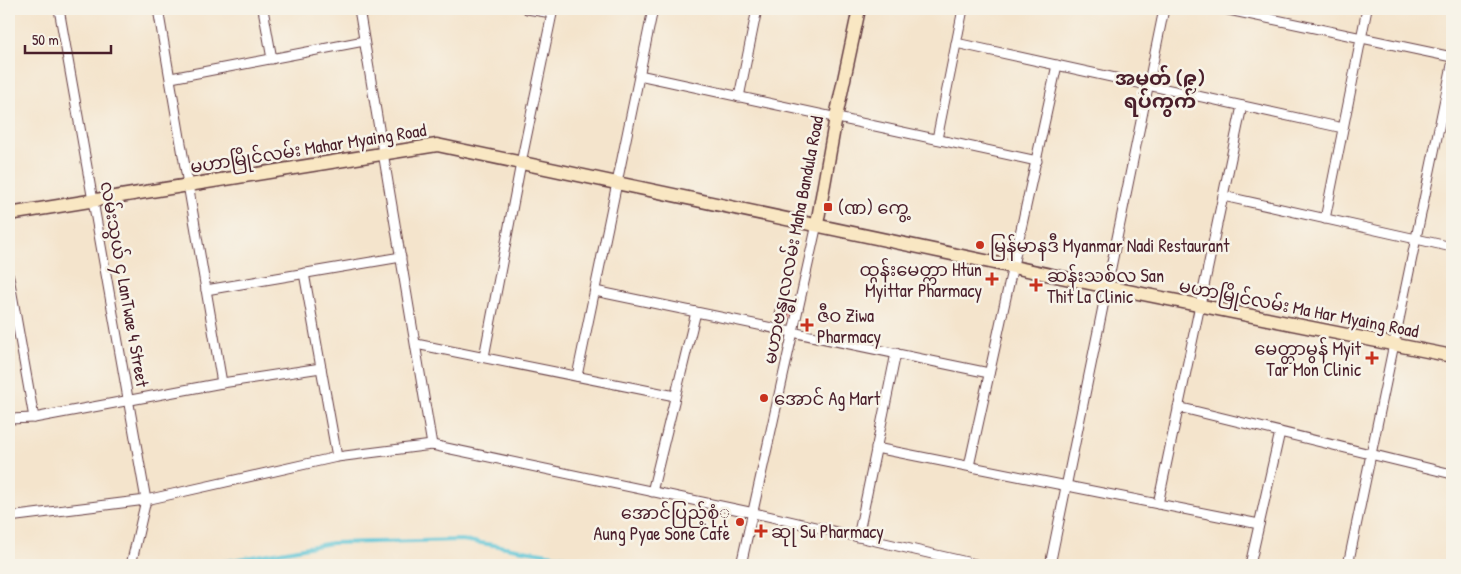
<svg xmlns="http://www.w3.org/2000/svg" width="1461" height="574" font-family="'Patrick Hand','Noto Sans Myanmar',sans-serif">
<rect width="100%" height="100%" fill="#f7f3e8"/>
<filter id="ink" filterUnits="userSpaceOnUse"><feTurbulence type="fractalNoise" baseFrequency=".02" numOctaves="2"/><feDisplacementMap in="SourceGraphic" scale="10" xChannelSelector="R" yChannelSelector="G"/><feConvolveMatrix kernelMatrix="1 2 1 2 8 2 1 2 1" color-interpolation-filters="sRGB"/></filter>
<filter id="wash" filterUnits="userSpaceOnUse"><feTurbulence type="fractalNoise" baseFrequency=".0096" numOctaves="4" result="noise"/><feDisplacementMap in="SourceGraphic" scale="20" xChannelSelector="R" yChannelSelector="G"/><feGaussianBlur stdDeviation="1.12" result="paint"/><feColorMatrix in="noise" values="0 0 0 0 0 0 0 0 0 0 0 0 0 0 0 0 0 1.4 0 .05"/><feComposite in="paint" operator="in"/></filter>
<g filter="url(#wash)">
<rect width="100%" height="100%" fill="#f4e4cc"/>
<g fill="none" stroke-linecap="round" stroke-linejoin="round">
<polyline stroke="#5bc5d7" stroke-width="4" points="205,565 332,543 462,540 616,565"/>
</g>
<g id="blocks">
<polygon fill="#fea7a1" points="777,304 790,307 788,318 775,315"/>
</g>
</g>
<g filter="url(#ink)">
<use href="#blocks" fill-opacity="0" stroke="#643d43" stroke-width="1"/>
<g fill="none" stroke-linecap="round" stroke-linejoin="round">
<defs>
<g id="street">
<polyline points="59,9 146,500 131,565"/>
<polyline points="158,9 222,383"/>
<polyline points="263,9 272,59"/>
<polyline points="359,9 432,445"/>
<polyline points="527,9 552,13"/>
<polyline points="1224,9 1452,57"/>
<polyline points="956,43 1343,128"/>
<polyline points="639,75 1037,161"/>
<polyline points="171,78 364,41"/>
<polyline points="739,97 757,9"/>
<polyline points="937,139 963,9"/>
<polyline points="1223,196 1452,247"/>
<polyline points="1325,219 1367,9"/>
<polyline points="304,273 337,457"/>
<polyline points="9,277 34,418"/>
<polyline points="206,290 401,257"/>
<polyline points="595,291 989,373"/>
<polyline points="416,344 675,396"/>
<polyline points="484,357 521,163 553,9"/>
<polyline points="577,376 653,9"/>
<polyline points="1178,407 1452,474"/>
<polyline points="9,419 34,418 222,383 321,368"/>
<polyline points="876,448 1259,524"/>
<polyline points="969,466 1057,65"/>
<polyline points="652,492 696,312"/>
<polyline points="1158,504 1242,106"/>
<polyline points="9,517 146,500 337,457 432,445 754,513 980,565"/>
<polyline points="858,537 896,353"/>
<polyline points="741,565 817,224"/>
<polyline points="1050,565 1164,9"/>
<polyline points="1250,565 1280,432"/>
<polyline points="1348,565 1452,65"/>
<polyline points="1452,565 1452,564"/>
</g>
<g id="secondary">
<polyline points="9,214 437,145 1108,287 1452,356"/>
<polyline points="817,224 836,117 859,9"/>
</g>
</defs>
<use href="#street" stroke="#643d43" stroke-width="11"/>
<use href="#secondary" stroke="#643d43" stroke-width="15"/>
<use href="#street" stroke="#fff" stroke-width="9"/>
<use href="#secondary" stroke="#f9e7c3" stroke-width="12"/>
</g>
</g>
<g fill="#c8321e" stroke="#f7f3e8" stroke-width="2">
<rect x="823" y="202" width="10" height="10" rx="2.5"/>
<circle cx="980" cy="245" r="5"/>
<path d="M989.5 271.5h5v5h5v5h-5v5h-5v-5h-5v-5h5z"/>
<path d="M1033.5 277.5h5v5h5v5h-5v5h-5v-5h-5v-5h5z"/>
<path d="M804.5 317.5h5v5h5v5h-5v5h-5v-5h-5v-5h5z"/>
<path d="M1369.5 350.5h5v5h5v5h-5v5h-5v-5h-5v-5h5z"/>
<circle cx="764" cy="398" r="5"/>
<circle cx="740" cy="522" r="5"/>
<path d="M758.5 523.5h5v5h5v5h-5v5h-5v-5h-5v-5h5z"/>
</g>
<g text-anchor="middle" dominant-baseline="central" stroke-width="5" stroke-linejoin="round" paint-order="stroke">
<g font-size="18" fill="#4a1f2b" stroke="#f7f3e8">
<text transform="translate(308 148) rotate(-9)">မဟာမြိုင်လမ်း Mahar Myaing Road</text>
<text transform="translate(793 240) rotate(-79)">မဟာဗန္ဓုလလမ်း Maha Bandula Road</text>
<text transform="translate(125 284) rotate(80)">လမ်းသွယ် ၄ LanTwae 4 Street</text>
<text transform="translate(1299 308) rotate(11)">မဟာမြိုင်လမ်း Ma Har Myaing Road</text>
</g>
<g font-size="18" fill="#4a1f2b" stroke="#f7f3e8" text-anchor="start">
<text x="838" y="207">(ဏ) ကွေ့</text>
<text x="990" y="245">မြန်မာနဒီ Myanmar Nadi Restaurant</text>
<text x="982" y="269" text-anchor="end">ထွန်းမေတ္တာ Htun<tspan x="982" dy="21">Myittar Pharmacy</tspan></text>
<text x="1047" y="275">ဆန်းသစ်လ San<tspan x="1047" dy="21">Thit La Clinic</tspan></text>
<text x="817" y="315">ဇီဝ Ziwa<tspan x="817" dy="21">Pharmacy</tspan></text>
<text x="1361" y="348" text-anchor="end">မေတ္တာမွန် Myit<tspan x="1361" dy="21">Tar Mon Clinic</tspan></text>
<text x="774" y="398">အောင် Ag Mart</text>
<text x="730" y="512" text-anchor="end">အောင်ပြည့်စုံု<tspan x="730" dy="21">Aung Pyae Sone Cafe</tspan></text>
<text x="771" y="531">ဆုု Su Pharmacy</text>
</g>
<g font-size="20" font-weight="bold" fill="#4a1f2b" stroke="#f7f3e8">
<text x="1160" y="77">အမှတ် (၉)<tspan x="1160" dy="23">ရပ်ကွက်</tspan></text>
</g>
</g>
<rect width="1461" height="574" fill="none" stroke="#f7f3e8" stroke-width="30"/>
<path d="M25 45v8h86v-8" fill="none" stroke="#4a1f2b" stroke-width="2.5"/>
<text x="32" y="45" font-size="15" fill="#4a1f2b" stroke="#f7f3e8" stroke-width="4" paint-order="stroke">50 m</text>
</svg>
